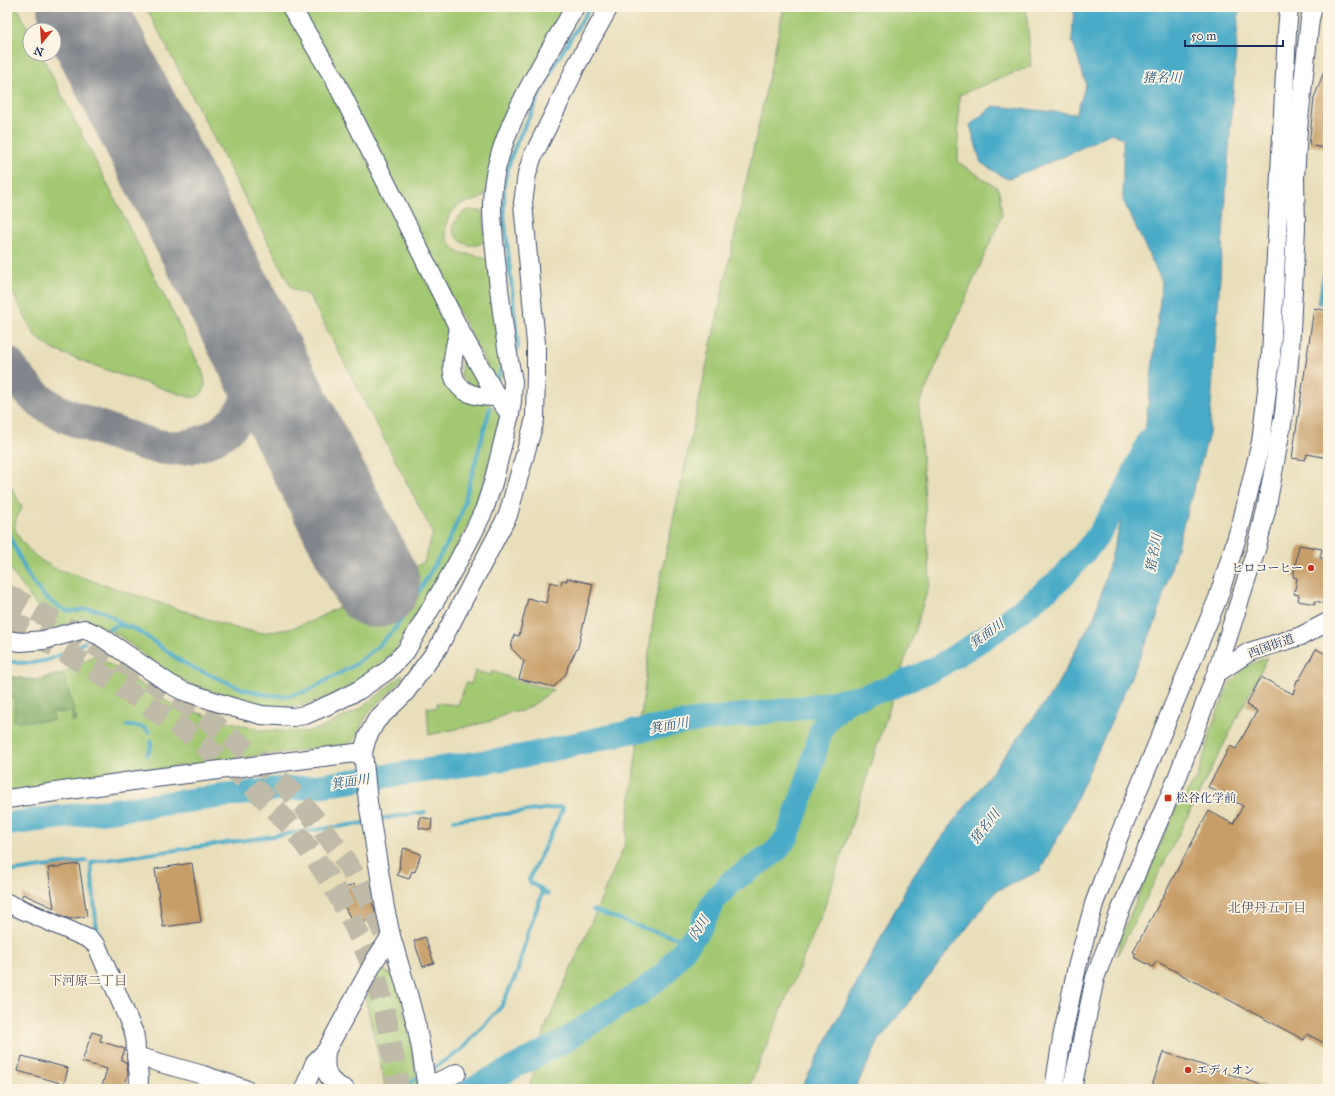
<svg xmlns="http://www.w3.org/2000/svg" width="1335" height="1096" font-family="'IM FELL Great Primer','Noto Serif JP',serif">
<rect width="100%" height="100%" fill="#fcf5e5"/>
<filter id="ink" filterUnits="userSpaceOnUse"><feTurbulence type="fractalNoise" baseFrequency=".025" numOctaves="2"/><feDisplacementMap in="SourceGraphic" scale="8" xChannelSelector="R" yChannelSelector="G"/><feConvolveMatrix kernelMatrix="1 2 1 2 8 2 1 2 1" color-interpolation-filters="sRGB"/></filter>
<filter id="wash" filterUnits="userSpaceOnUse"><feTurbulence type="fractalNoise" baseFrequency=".012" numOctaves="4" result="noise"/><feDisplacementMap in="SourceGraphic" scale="16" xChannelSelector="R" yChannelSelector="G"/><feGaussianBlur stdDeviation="0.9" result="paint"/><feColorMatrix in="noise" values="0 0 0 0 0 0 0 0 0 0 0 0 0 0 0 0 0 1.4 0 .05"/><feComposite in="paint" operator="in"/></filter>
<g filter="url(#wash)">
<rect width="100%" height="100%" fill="#e8deba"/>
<g fill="#a3c872" stroke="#5f7c68">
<path d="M7 7H17L30 32V54H41L202 370C207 383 207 399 189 397L112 372 54 350 35 336 7 282Z"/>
<path d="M146 7H285L322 68 449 328 445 370 500 413 490 460 476 507 465 531 406 633 396 649 376 668 351 685 328 697 300 706 282 708 262 706 228 696 196 686 179 679 148 658 120 636 83 617 67 624 45 631 39 609 7 565V478L22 508C19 514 14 522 15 528 16 536 31 553 38 558 42 562 49 564 54 568L235 628 262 633 289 629 314 620 424 562 433 533 309 295 292 289Z"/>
<path d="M298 7H567L483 197C475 202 467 201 459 205 453 209 447 218 446 225 445 232 445 235 448 240 459 263 479 248 489 263L503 376 498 381 495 380Z"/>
<polygon points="784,7 1026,7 1031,66 959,95 958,162 999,189 1002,215 919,405 930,583 824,909 748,1089 529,1089 546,1026 625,844 655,604"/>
<path d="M470 210 482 211 484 220V241C476 249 462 245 456 236 448 225 460 212 470 210Z"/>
<polygon points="462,351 486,390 477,391 461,377"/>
<path d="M95 655 176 707 179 703 198 713 260 730 306 732 324 727 356 711 377 696 402 675 403 677C397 688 386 695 377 703 366 714 361 726 355 740L347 744 157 769 7 793V676L35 680 63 673Z"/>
<polygon points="1268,657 1117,956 1120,939 1175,810 1198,776 1214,721 1229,684 1247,666"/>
<polygon points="475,671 491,675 492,671 519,681 553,690 533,705 521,711 508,713 492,721 429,735 427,707 436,708 437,703 458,705 466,683 471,684"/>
<polygon points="379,969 394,975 410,1031 418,1089 386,1089 365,996"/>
</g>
<polygon fill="#82ac64" stroke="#4e6e61" points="63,674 77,721 72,721 72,712 53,712 53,721 14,721 14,697 7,697 7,676 35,680"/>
<g fill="#48abc7" stroke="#326d92">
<polygon points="1074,7 1239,7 1209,434 1156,621 1068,818 1040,871 996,891 880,1039 855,1089 801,1089 914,874 1053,692 1095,615 1144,440 1162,282 1123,200 1123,138 1111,133 1063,157 1007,179 981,163 970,125 993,106 1076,114 1086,84 1072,40"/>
<polygon points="1323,273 1328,274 1328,305 1318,304"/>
</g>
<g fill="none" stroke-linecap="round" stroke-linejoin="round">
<g stroke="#48abc7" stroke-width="4">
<polyline points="514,355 517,351 518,346 504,213 504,186 511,157 517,142 533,109 556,62 590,7"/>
<polyline points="498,377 503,364"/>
<path d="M7 531C20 556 27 583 50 601 56 605 63 610 69 611 75 612 82 609 88 609 102 608 112 617 123 625"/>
<polyline points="109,629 118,625 130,627 140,632 182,662 196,669 243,689 267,695 288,696 307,691 353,666 376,648 394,630 408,610 448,542 462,511 490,408"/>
<path d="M7 661C40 668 57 657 85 642"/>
<path d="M127 726C136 726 143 725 149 732"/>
<polyline points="147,755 151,747 151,741"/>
<polyline points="379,819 425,812"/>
<polyline points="454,820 562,807 563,809 530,877 529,880 531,883 542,889 541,891 543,892"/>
<polyline points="7,872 86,861"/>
<path d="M593 910C625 921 658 936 691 940"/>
<polyline points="99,940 96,922 91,864 92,862 364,823"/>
<polyline points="432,1069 460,1051 501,1007 517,973 528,932 543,892 548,894"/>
<polyline points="400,1089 417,1078"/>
</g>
<g stroke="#48abc7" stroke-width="24">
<polyline points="7,824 277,789 303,788 491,761 528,755 625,733 700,720 794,709 850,699 887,689 934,669 975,644 995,631 1062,578 1094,541 1106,523 1125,492 1149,440"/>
<polyline points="471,1089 561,1043 606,1013 639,994 665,973 699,930 713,902 718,896 731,882 771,855 779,848 788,835 807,782 821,730 827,720 850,699"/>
</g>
<path stroke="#82868c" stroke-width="35" d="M7 364C17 378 28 392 42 402 62 416 85 423 108 431 125 437 143 444 160 447 194 452 231 436 246 404 259 378 257 357 246 331"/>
<polyline stroke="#82868c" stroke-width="88" points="81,7 376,584"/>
</g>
<g id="blocks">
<g fill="#c79e67">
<polygon points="1324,71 1328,86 1328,115 1324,114 1322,135 1328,136 1328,149 1309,145 1314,98"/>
<polygon points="1314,308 1328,311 1328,458 1307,454 1305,460 1292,458"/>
<polygon points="1299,545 1322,549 1320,558 1328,559 1328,604 1315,601 1315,604 1298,601 1299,595 1294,594 1297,578 1293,577"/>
<polygon points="567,578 593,584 578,647 568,666 566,674 554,687 519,679 524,661 511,648 514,635 519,636 528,598 546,603 550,582 561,585 562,580 567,581"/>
<polygon points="1316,649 1328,655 1328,1045 1307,1034 1304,1040 1156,961 1153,967 1134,957 1136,954 1133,952 1209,811 1233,824 1243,806 1208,787 1230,746 1236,749 1257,711 1246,705 1261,677 1293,694 1297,680 1299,680"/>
<polygon points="420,817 432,819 431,830 419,828"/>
<polygon points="404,848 421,854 415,872 412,871 409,879 397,875 400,866 399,866 400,862 399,862"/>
<polygon points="192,863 201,922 163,927 155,869"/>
<polygon points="79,864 87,916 70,919 21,898 23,894 54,908 48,868"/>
<polygon points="354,884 363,902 370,898 374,907 375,914 370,916 371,918 355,927 337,892"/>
<polygon points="425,937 434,963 423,967 414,941"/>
<polygon points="92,1032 102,1035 100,1041 125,1049 121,1060 126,1062 128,1074 124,1089 101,1089 107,1069 82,1062"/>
<polygon points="1163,1052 1268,1087 1268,1089 1151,1089"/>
<polygon points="22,1056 68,1068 64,1084 18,1071"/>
</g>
</g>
</g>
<g filter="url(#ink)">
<use href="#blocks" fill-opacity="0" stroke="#3a496c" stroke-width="1"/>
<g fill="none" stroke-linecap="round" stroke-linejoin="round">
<g stroke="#bfbba8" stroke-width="22" stroke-dasharray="22 11" stroke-linecap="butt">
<path d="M7 595C63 625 118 657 170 693 204 716 238 741 268 769 320 818 365 881 390 948"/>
<path d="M7 619C58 647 108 677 155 710 199 740 240 772 277 811 319 856 351 911 373 969 378 983 381 998 385 1013 390 1039 395 1063 398 1089"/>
</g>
<defs>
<g id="minor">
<polyline points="291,7 335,80 459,329 497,397 510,414"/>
<path d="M459 329C454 352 442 384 472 394 479 397 489 397 497 397"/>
<path d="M7 640 21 642 44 640 84 629 100 636 170 684 183 691 232 707 262 715 293 717 305 715 333 703 359 690 387 671 406 651 456 565 473 533 484 510 493 483 510 414 512 401 513 381C505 344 501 307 497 270 494 236 488 203 496 170 509 114 546 57 575 7"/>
<polyline points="1216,674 1249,652 1301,636 1328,622"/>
<polyline points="7,799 139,780 363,752"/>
<path d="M7 903 89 939 97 946 134 1033C136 1040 136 1047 136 1055 137 1068 141 1075 138 1089"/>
<polyline points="136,1056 203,1075 245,1089"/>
<polyline points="426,1087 457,1073"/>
<polyline points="304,1089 315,1062 326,1051"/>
<path d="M345 1089C326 1081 324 1071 326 1051L375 960 391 936"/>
<polyline points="427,1089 421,1049 417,1028 408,994 391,936 385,908 368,802 363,752 367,738 376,721 404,694 438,648 508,515 535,419 536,373 536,344 523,203 527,174 532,158 563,95 576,66 609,7"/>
<polyline points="1054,1089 1062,1038 1077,967 1094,904 1119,836 1218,598 1242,521 1261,442 1271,356 1287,32 1289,7"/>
<polyline points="1072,1089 1095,978 1118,916 1176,781 1216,674 1256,550 1266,511 1284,413 1290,351 1296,227 1295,178 1298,129 1310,19 1313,7"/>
</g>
</defs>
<use href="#minor" stroke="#3a496c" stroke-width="20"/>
<use href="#minor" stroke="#fff" stroke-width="18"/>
</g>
</g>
<g fill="#c8321e" stroke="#fcf5e5" stroke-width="1.5">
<circle cx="1311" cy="568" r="4"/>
<rect x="1164" y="794" width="8" height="8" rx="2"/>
<circle cx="1188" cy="1070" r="4"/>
</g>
<g text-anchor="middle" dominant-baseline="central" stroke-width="3.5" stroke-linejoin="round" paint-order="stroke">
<g font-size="12" fill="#1b2f5e" stroke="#fcf5e5" text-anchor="start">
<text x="1303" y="568" text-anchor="end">ヒロコーヒー</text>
<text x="1176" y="798">松谷化学前</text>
<text x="1196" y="1070">エディオン</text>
</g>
<g font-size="12" fill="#1b2f5e" stroke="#fcf5e5">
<text transform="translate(1271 646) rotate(-20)">西国街道</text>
</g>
<g font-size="13" font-style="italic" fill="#2b5a83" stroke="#fcf5e5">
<text x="1162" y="78">猪名川</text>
<text transform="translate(1154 553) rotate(-80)">猪名川</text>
<text transform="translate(987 634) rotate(-36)">箕面川</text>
<text transform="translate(669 726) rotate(-10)">箕面川</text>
<text transform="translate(350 782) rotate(-8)">箕面川</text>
<text transform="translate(985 827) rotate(-52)">猪名川</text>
<text transform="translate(699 928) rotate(-57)">内川</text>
</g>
<g font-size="13" fill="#575661" stroke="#fcf5e5">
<text x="1267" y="908">北伊丹五丁目</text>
<text x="88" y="981">下河原二丁目</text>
</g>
</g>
<rect width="1335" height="1096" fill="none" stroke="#fcf5e5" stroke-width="24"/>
<g transform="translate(42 42) rotate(198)"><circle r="19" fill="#fcf5e5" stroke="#a2a6af"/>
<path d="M0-3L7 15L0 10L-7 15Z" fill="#c8321e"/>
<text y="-6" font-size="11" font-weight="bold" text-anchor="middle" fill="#1b2f5e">N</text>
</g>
<path d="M1185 40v6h98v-6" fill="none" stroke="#1b2f5e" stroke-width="2"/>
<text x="1191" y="40" font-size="12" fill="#1b2f5e" stroke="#fcf5e5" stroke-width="3" paint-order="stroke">50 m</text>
</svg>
